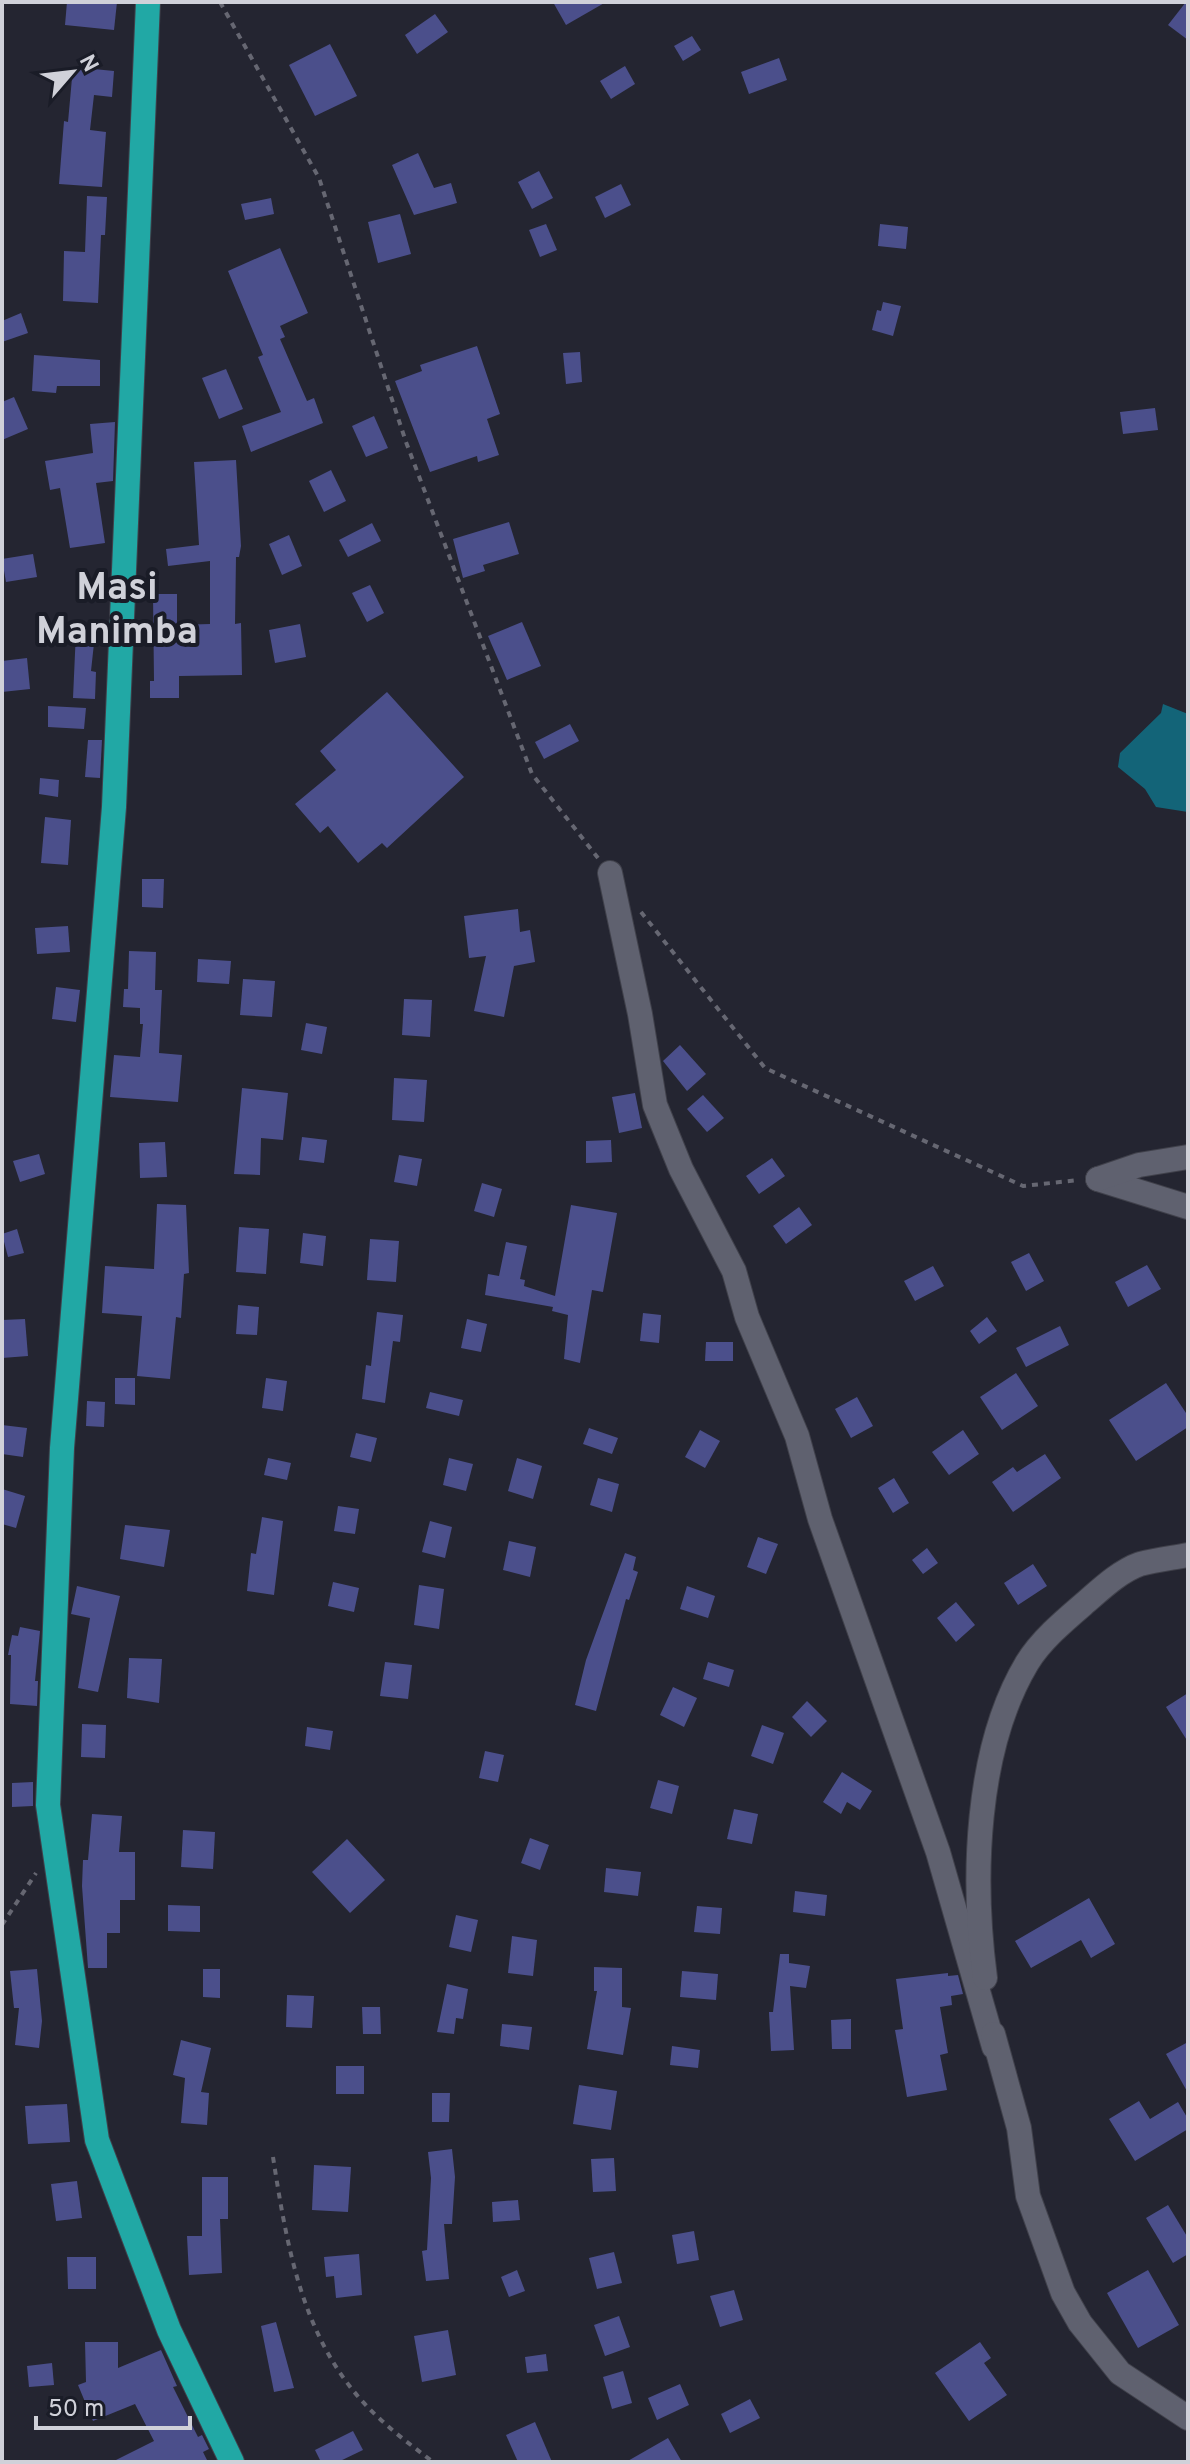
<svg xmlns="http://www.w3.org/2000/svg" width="1190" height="2464" font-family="Overpass,sans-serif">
<rect width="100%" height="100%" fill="#242531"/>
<polygon fill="#136478" points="1163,704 1188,714 1188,812 1156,807 1145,789 1118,767 1120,753 1161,713"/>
<g fill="#4b4f8b">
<polygon points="67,2 117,2 114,30 65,25"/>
<polygon points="553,2 606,2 566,25"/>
<polygon points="1186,2 1188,2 1188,40 1168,25"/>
<polygon points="435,14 448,32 417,54 405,35"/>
<polygon points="692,36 701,50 683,61 674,46"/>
<polygon points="330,44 357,96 315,116 289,65"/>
<polygon points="779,58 787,80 749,94 741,72"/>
<polygon points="625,66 635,84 611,99 600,81"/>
<polygon points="73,67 114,71 112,97 94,95 90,130 106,132 102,187 59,184 64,121 68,122"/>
<polygon points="418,153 434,188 451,183 457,203 414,215 392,165"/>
<polygon points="539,171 553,198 532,209 518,182"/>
<polygon points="621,184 631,205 605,218 595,197"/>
<polygon points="87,196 107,197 105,235 101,235 98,303 63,301 64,251 85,252"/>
<polygon points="271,198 274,214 245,220 241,204"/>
<polygon points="400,214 411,254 378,263 368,222"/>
<polygon points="546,224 557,250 540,257 529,230"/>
<polygon points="880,224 908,227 906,249 878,246"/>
<polygon points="280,248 308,313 280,326 285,337 280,339 307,401 314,398 323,423 251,452 242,426 281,412 258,357 263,355 228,271"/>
<polygon points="883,302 901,306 893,336 872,330 877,310 881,311"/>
<polygon points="21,313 28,333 2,342 2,321"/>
<polygon points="477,346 500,414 487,419 499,455 478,462 477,456 430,472 395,381 422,371 420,365"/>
<polygon points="580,352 582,382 566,384 563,353"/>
<polygon points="34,355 100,360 100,386 57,386 56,393 32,391"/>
<polygon points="226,369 243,409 219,419 202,378"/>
<polygon points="14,397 28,429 2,440 2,402"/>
<polygon points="1155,408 1158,430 1123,434 1120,412"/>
<polygon points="374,416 388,448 366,457 352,426"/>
<polygon points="115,422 113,481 96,483 105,543 70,548 60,488 50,490 45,461 93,453 90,424"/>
<polygon points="236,460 241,546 239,557 236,557 235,624 241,623 242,675 179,676 179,698 150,698 150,681 154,681 153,594 177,594 177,625 210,624 210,561 168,566 166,549 199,545 194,462"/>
<polygon points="331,470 346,501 324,512 309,481"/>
<polygon points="509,522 519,554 483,565 485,571 463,578 453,539"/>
<polygon points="372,523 381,541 348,557 339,540"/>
<polygon points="289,535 302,566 282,575 269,544"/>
<polygon points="33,554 37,577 6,582 2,559"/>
<polygon points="370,585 384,613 367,622 352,593"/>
<polygon points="522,622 541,666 507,680 488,636"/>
<polygon points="300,624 306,657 275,663 269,630"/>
<polygon points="76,631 95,634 91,671 96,672 95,699 73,698"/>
<polygon points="27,658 30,689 2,692 2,661"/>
<polygon points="387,692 464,777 387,848 382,843 358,863 328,826 320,833 295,804 336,770 320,751"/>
<polygon points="48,706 86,708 84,729 48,727"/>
<polygon points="570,724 579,741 544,759 535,742"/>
<polygon points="88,740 102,740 100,778 85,777"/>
<polygon points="40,778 59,780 58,797 39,794"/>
<polygon points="45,817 71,820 68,865 41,863"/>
<polygon points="142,879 164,879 163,908 142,907"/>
<polygon points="518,909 520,932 530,930 535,962 514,966 504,1017 474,1011 486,956 469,958 464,916"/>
<polygon points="68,926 70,952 37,954 35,928"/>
<polygon points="129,951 156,952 155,990 162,990 159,1053 182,1055 178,1102 110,1097 114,1055 140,1057 143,1024 140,1024 140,1008 123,1007 124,989 128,989"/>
<polygon points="198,959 231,961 229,984 197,982"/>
<polygon points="243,979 275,981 272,1017 240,1015"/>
<polygon points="56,987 80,990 76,1022 52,1019"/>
<polygon points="404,999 432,1000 430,1037 402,1035"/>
<polygon points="306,1023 327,1027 322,1054 301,1050"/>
<polygon points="680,1045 706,1074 687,1091 663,1061"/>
<polygon points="394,1078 427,1080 424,1122 392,1120"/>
<polygon points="242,1088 288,1093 283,1140 261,1138 260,1175 234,1174"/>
<polygon points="635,1093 642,1128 619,1133 612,1097"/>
<polygon points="703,1095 724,1118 707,1132 687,1109"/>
<polygon points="302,1137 327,1140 324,1163 299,1160"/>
<polygon points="611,1140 612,1162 586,1163 586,1141"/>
<polygon points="165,1142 167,1177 140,1178 139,1143"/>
<polygon points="39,1154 45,1174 20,1182 13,1161"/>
<polygon points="399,1155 422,1159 417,1186 394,1182"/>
<polygon points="772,1158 785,1176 759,1194 746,1176"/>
<polygon points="482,1183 502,1189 494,1217 474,1211"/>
<polygon points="157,1204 186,1205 189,1273 184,1274 181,1318 176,1317 170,1379 137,1376 142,1316 102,1313 105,1266 154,1269"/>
<polygon points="571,1205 617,1213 603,1292 592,1290 580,1363 564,1359 568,1315 552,1311 553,1307 485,1295 488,1274 499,1276 506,1242 527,1246 520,1279 525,1280 524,1286 555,1296"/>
<polygon points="799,1207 812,1225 786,1244 773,1226"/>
<polygon points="239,1227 269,1229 266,1274 236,1272"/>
<polygon points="17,1229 24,1253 8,1257 2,1234"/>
<polygon points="303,1233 326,1236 323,1266 300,1263"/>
<polygon points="370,1239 399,1241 396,1282 367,1280"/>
<polygon points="1029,1253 1044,1281 1026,1291 1011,1262"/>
<polygon points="1147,1265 1161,1289 1128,1307 1115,1282"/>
<polygon points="933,1266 944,1286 915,1301 904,1281"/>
<polygon points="238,1305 259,1307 257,1335 236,1334"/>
<polygon points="377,1312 403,1315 400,1342 393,1341 385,1403 362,1399 366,1365 371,1366"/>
<polygon points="643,1313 661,1315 659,1343 640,1341"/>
<polygon points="987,1317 997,1331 979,1344 970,1331"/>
<polygon points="25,1319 28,1356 2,1358 2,1320"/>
<polygon points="467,1319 487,1324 481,1352 461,1348"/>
<polygon points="1060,1326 1069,1345 1026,1367 1016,1348"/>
<polygon points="706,1342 733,1342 733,1361 705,1361"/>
<polygon points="1016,1373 1038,1406 1002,1430 980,1397"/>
<polygon points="115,1378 135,1378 135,1405 115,1404"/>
<polygon points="266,1378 287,1381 283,1411 262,1408"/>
<polygon points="1166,1383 1188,1416 1188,1427 1136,1461 1109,1420"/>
<polygon points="430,1392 463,1400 459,1416 426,1408"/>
<polygon points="857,1397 873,1426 851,1438 835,1409"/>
<polygon points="87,1401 105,1402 104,1427 86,1426"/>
<polygon points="2,1425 27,1428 23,1457 2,1454"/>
<polygon points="589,1428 618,1438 612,1454 583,1444"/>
<polygon points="700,1430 720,1441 705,1468 685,1457"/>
<polygon points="963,1430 979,1454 949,1475 932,1452"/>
<polygon points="356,1433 377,1438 371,1462 350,1457"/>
<polygon points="1045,1454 1061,1478 1013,1512 992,1482 1013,1467 1017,1472"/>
<polygon points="268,1458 291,1463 287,1480 264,1475"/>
<polygon points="449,1458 473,1464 466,1491 443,1485"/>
<polygon points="517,1458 542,1466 533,1499 508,1491"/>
<polygon points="598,1478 619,1484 612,1512 590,1505"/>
<polygon points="894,1478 909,1503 893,1513 878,1488"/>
<polygon points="2,1489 25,1496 16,1528 2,1524"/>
<polygon points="338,1506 359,1509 355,1534 334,1531"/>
<polygon points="262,1517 283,1521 274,1595 247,1591 251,1553 256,1554"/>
<polygon points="430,1521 452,1527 445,1558 422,1552"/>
<polygon points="125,1525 170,1530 164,1567 120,1559"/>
<polygon points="758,1537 778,1544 766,1574 747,1567"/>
<polygon points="509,1541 536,1547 530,1577 503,1570"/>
<polygon points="927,1548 938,1563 923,1574 912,1560"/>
<polygon points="625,1553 636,1557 633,1570 638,1572 629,1600 626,1599 596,1711 575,1705 586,1660"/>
<polygon points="1033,1564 1047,1586 1018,1605 1004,1583"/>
<polygon points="333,1582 359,1588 354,1612 328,1606"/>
<polygon points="419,1585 444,1589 439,1629 414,1625"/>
<polygon points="77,1586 120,1596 98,1692 78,1688 90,1618 71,1614"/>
<polygon points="687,1586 715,1596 708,1618 680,1609"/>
<polygon points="956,1602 975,1625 956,1642 937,1618"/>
<polygon points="20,1627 40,1631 35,1681 38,1681 37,1706 10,1704 11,1655 8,1655 12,1635 18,1636"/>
<polygon points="129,1658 162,1659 159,1703 127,1698"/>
<polygon points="385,1662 412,1665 408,1699 380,1696"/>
<polygon points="708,1662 734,1670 729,1687 703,1679"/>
<polygon points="673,1687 697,1698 684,1727 660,1715"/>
<polygon points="1188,1693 1188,1742 1166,1707"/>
<polygon points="807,1701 827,1721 811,1737 792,1717"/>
<polygon points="82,1724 106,1725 105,1758 81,1757"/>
<polygon points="762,1725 784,1733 773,1764 751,1756"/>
<polygon points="307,1727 333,1731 330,1750 305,1746"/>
<polygon points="485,1751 504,1755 498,1782 479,1778"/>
<polygon points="842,1772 872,1791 860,1810 847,1802 841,1814 823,1802"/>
<polygon points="658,1780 679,1786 672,1814 650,1808"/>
<polygon points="33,1782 33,1806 12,1807 12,1783"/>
<polygon points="734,1809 758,1814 752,1844 727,1839"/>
<polygon points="92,1814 122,1816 119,1852 135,1852 135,1900 120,1900 120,1933 107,1933 107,1968 88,1968 82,1886 83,1860 88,1860"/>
<polygon points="183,1830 215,1832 213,1869 181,1867"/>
<polygon points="530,1838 549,1845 540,1870 521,1863"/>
<polygon points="347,1839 385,1880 350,1913 312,1872"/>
<polygon points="606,1868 641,1872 638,1896 604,1892"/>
<polygon points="795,1891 827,1895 825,1916 793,1912"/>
<polygon points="1089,1898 1115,1944 1091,1958 1081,1940 1031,1968 1015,1941"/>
<polygon points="168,1905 200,1906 200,1932 168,1931"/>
<polygon points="697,1906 722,1908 720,1934 694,1932"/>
<polygon points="456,1915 478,1920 471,1952 449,1947"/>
<polygon points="512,1936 537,1940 533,1976 508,1973"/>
<polygon points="780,1954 789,1954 789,1963 810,1966 806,1988 790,1986 794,2050 771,2051 769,2012 773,2012"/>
<polygon points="594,1967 622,1968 622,2007 631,2008 623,2055 587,2049 597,1991 594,1991"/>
<polygon points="37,1969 42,2021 39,2048 15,2045 19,2008 14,2008 10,1971"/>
<polygon points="203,1969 220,1969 220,1998 203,1997"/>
<polygon points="682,1971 718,1974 716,2000 680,1997"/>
<polygon points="948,1973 948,1976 958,1975 963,1994 951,1996 952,2005 940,2007 948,2053 940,2055 947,2090 907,2097 895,2030 903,2029 896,1979"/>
<polygon points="447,1984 468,1989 463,2019 456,2018 454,2034 437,2032"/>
<polygon points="287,1995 314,1996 312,2028 286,2027"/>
<polygon points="362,2007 380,2007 381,2034 363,2034"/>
<polygon points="851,2019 851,2049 832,2049 831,2020"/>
<polygon points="502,2024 532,2027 529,2050 500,2046"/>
<polygon points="181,2040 211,2048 201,2092 209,2093 207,2125 181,2123 185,2078 173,2075"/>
<polygon points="1188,2042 1188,2093 1166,2054"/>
<polygon points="672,2046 700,2050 698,2068 670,2065"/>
<rect x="336" y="2066" width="28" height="28"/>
<polygon points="579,2085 617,2091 611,2130 573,2124"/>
<polygon points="432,2093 450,2093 449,2122 432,2122"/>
<polygon points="1139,2101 1150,2119 1178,2102 1188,2119 1188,2129 1135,2161 1109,2119"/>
<polygon points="67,2104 70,2142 28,2144 25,2106"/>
<polygon points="452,2149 455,2177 452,2224 444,2224 449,2279 426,2281 422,2251 427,2250 431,2178 428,2152"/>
<polygon points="614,2158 616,2191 593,2192 591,2159"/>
<polygon points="314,2165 351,2167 348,2212 312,2210"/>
<polygon points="202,2177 228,2177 228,2219 220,2219 222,2273 189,2275 187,2236 202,2236"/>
<polygon points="77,2181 82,2218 56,2221 51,2184"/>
<polygon points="518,2200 520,2220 493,2222 492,2202"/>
<polygon points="1168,2205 1188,2238 1188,2254 1173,2263 1146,2218"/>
<polygon points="694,2231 699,2260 677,2264 672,2235"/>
<polygon points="614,2252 622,2283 597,2289 589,2258"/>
<polygon points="359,2254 362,2295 336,2298 334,2276 326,2277 324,2257"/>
<polygon points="67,2257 96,2257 96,2289 68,2289"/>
<polygon points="517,2270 525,2291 509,2297 501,2277"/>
<polygon points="1148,2270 1179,2325 1138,2348 1107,2293"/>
<polygon points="734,2290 743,2320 720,2327 710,2296"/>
<polygon points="619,2316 630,2347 605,2356 594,2325"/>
<polygon points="276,2322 294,2388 274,2392 261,2326"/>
<polygon points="448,2330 456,2375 422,2382 414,2336"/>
<polygon points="85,2342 118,2342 118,2368 161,2350 177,2386 173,2387 198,2437 202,2435 209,2449 203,2452 208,2462 112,2462 154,2441 135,2404 93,2421 78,2385 86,2382"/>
<polygon points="980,2342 991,2358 984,2363 1007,2395 969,2421 935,2373"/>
<polygon points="546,2354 548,2371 527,2373 525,2357"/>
<polygon points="52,2363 54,2385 29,2387 27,2366"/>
<polygon points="623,2371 632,2403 612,2409 603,2377"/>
<polygon points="680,2384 689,2405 657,2420 648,2398"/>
<polygon points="750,2399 760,2418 730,2433 721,2414"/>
<polygon points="535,2422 552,2462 518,2462 506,2435"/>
<polygon points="353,2431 363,2450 338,2462 321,2462 315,2450"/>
<polygon points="668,2438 682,2462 626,2462"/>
</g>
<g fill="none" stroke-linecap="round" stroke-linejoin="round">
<defs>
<g id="minor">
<polyline points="610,873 640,1014 655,1105 681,1169 734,1271 747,1317 797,1436 820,1519 938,1852 994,2047"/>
<polyline points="1098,1179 1188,1207"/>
<polyline points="1098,1179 1139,1165 1188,1157"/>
<path d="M985 1978C972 1880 975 1750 1027 1663 1041 1640 1065 1620 1086 1602 1101 1589 1120 1571 1140 1564 1155 1560 1172 1558 1188 1555"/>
<polyline points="993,2034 1019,2128 1028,2196 1063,2293 1080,2323 1120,2373 1188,2418"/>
</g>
<polyline id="highway" points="148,2 114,807 62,1448 48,1805 97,2140 169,2330 232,2462"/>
</defs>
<use href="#minor" stroke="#40414b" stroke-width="26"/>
<use href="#highway" stroke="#40414b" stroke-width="26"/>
<g stroke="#666772" stroke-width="4" stroke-dasharray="6 6" stroke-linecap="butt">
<polyline points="220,2 319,178 406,442 532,774 598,858"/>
<polyline points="641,912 765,1068 1023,1186 1079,1180"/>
<polyline points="2,1925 36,1873"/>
<path d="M273 2157C288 2253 304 2350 380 2419 397 2435 415 2448 433 2462"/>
</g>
<use href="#minor" stroke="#5f616f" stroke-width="24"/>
<use href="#highway" stroke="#21a8a5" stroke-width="24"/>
</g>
<g text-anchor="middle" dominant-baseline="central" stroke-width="8" stroke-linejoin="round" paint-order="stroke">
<g font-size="38" font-weight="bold" fill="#d0d1d9" stroke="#1a1c27">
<text x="117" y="589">Masi<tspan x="117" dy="44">Manimba</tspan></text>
</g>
</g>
<rect width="1190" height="2464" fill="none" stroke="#d0d1d9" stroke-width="8"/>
<g transform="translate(72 72) rotate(62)" stroke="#1a1c27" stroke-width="6" paint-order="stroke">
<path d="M0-6L14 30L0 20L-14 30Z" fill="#d0d1d9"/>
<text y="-12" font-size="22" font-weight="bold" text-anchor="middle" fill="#d0d1d9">N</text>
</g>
<path d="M36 2416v12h154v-12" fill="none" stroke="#d0d1d9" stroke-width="4"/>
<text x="48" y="2416" font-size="24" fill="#d0d1d9" stroke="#1a1c27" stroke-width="6" paint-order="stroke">50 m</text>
</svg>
